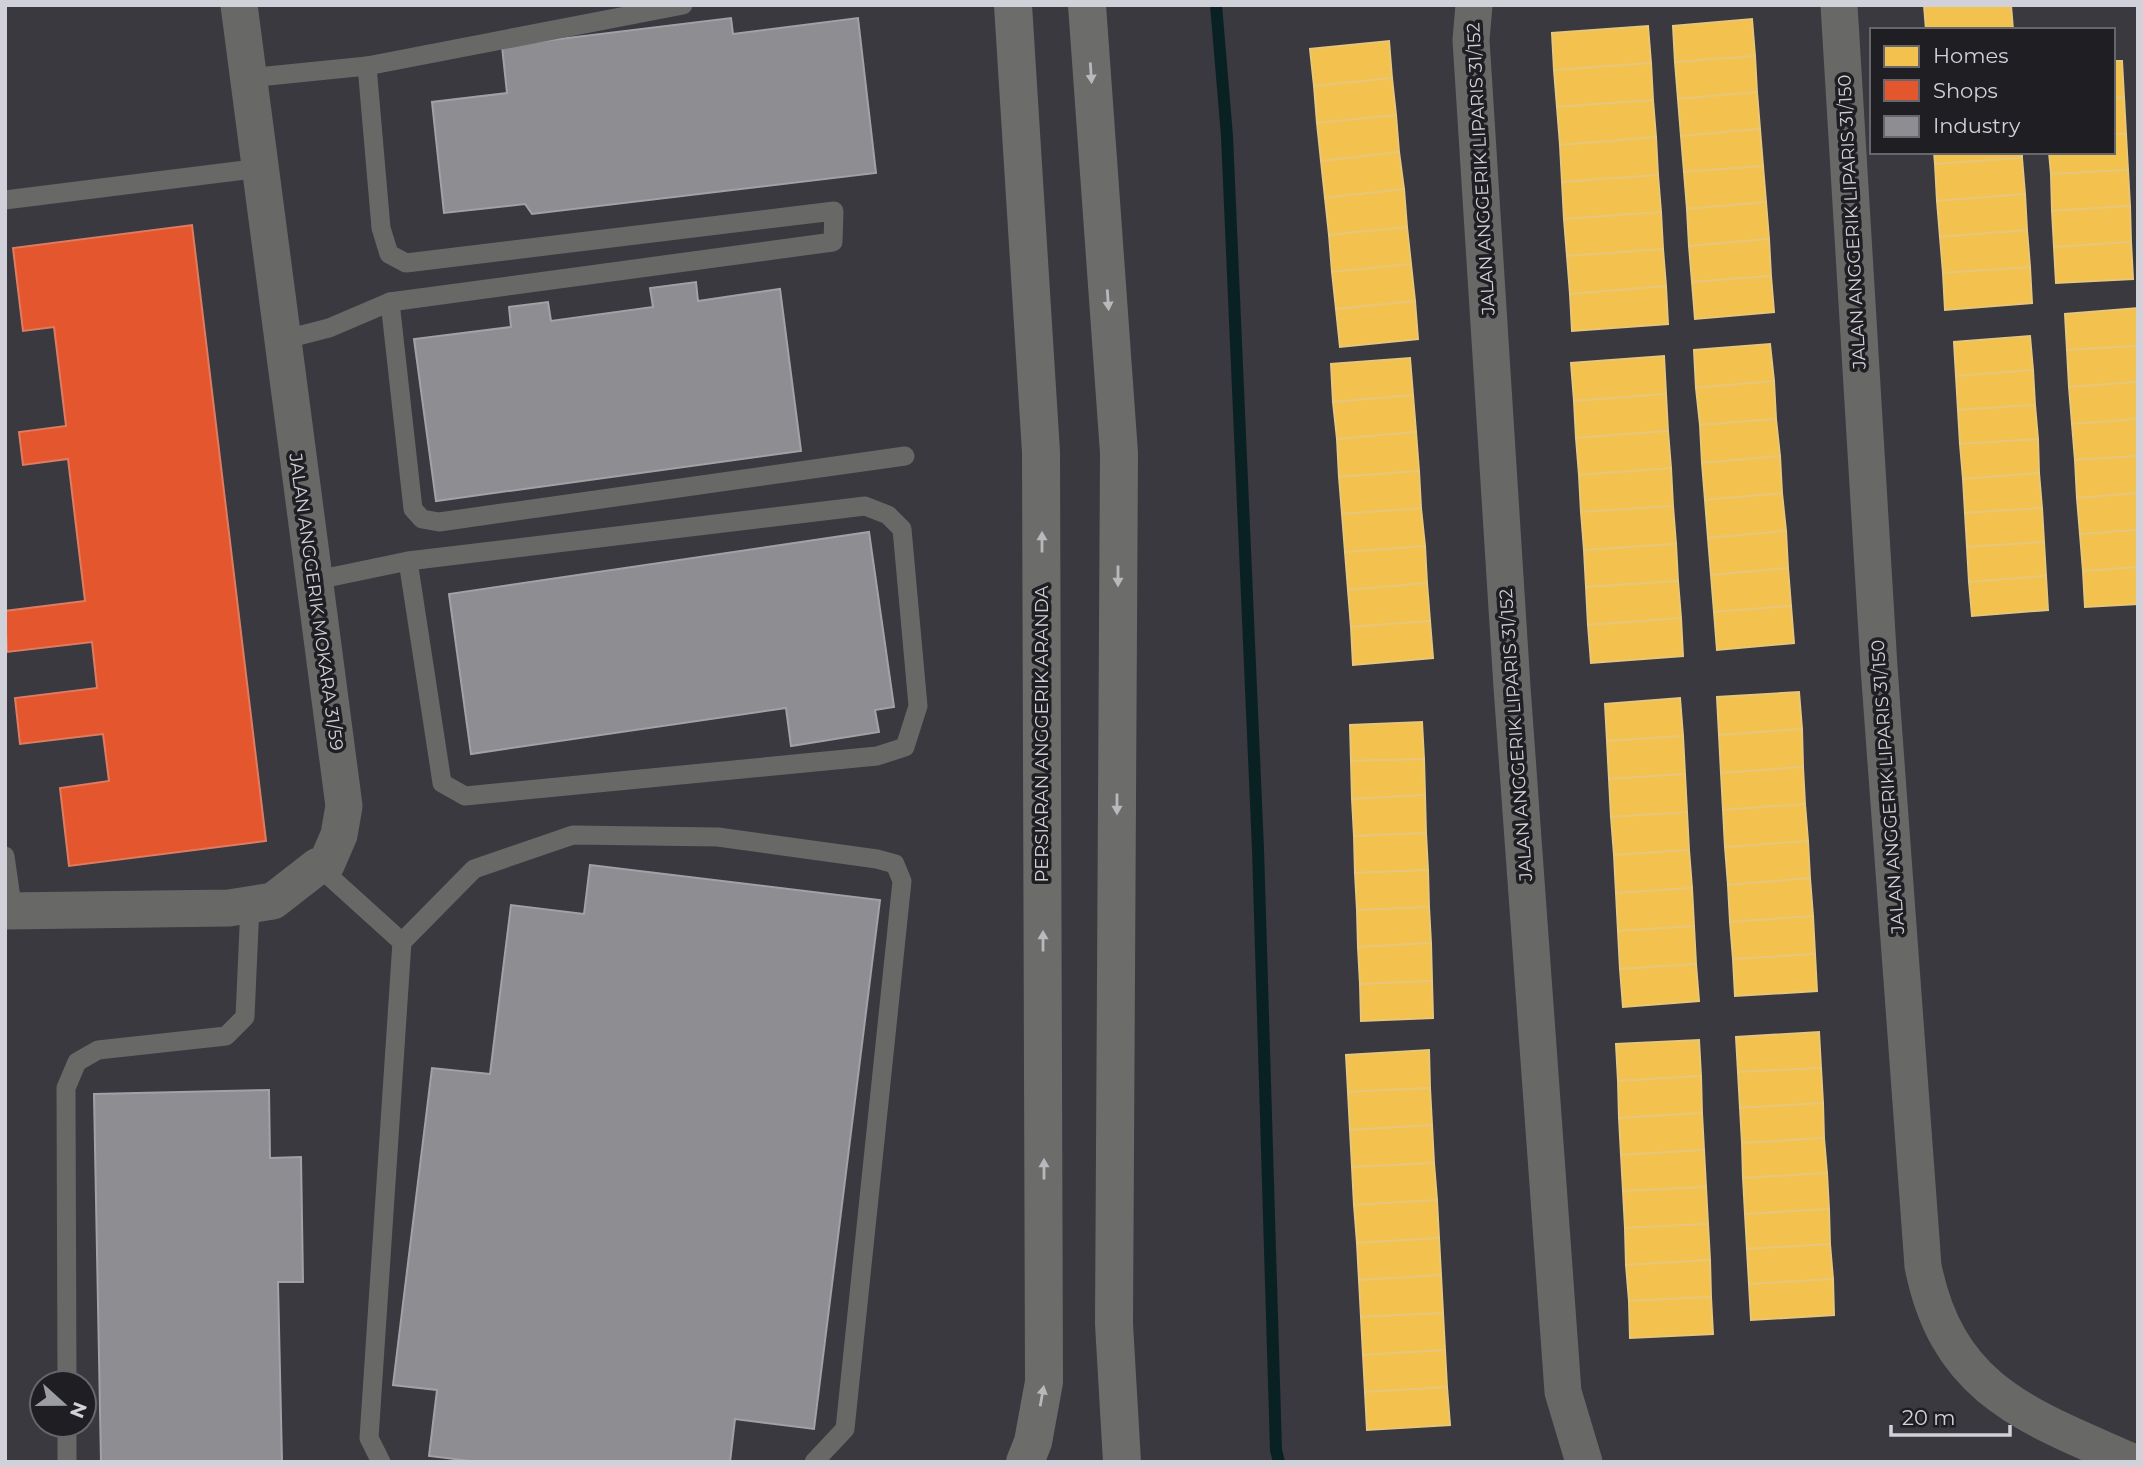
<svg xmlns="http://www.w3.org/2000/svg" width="2143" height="1467" font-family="Montserrat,sans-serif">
<rect width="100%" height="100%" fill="#39393f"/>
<g fill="#f2c14e" stroke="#e8c678" stroke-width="2">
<polygon points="1924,5 2011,5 2013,30 1926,30"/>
<polygon points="1752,19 1755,56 1675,62 1673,26"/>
<polygon points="1648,26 1651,63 1554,70 1552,33"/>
<polygon points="1389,41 1392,78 1314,86 1310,49"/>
<polygon points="1755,56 1757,92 1678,99 1675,62"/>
<polygon points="2113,61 2122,61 2124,97 2113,98"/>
<polygon points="1651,63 1653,100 1557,107 1554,70"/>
<polygon points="1392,78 1396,115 1317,123 1314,86"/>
<polygon points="1757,92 1760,129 1681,136 1678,99"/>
<polygon points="2124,97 2126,134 2113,134 2113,98"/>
<polygon points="1653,100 1656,137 1560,145 1557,107"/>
<polygon points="1396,115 1399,152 1321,161 1317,123"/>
<polygon points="1760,129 1763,166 1684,172 1681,136"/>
<polygon points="2113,134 2126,134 2128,170 2051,174 2049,152 2113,152"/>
<polygon points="1656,137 1658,175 1562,182 1560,145"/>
<polygon points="1399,152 1404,189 1325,198 1321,161"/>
<polygon points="1934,152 2022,152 2022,158 1935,164"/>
<polygon points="2022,158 2025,194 1937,201 1935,164"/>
<polygon points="1763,166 1766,202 1687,209 1684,172"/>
<polygon points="2128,170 2130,206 2052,211 2051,174"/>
<polygon points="1658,175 1661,212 1564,219 1562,182"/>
<polygon points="1404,189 1407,227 1329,235 1325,198"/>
<polygon points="2025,194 2027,230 1940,237 1937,201"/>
<polygon points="1766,202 1769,239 1689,246 1687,209"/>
<polygon points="2130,206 2131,242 2054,247 2052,211"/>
<polygon points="1661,212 1663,249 1567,256 1564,219"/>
<polygon points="1407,227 1411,264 1332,272 1329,235"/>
<polygon points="2027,230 2030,267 1943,273 1940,237"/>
<polygon points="1769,239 1771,276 1692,282 1689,246"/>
<polygon points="2131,242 2133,279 2056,283 2054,247"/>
<polygon points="1663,249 1666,286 1570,294 1567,256"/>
<polygon points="1411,264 1415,301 1336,309 1332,272"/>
<polygon points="2030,267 2032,303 1945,310 1943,273"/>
<polygon points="1771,276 1774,312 1695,319 1692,282"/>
<polygon points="1666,286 1668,324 1572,331 1570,294"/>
<polygon points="1415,301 1418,339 1340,347 1336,309"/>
<polygon points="2138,308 2138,346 2067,350 2065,314"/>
<polygon points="2030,336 2033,370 1956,376 1954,342"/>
<polygon points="1770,344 1774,381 1696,388 1694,350"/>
<polygon points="2138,346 2138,382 2069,387 2067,350"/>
<polygon points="1664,356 1666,394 1574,401 1571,363"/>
<polygon points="1410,358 1413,395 1333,402 1331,364"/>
<polygon points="2033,370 2035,405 1958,410 1956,376"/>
<polygon points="1774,381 1776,419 1700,425 1696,388"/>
<polygon points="2138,382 2138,419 2072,424 2069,387"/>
<polygon points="1666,394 1668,431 1576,438 1574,401"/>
<polygon points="1413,395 1416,432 1337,439 1333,402"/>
<polygon points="2035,405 2038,439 1960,444 1958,410"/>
<polygon points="1776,419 1780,456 1702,463 1700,425"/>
<polygon points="2138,419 2138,456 2075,460 2072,424"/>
<polygon points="1668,431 1671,468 1579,475 1576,438"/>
<polygon points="1416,432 1419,471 1339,477 1337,439"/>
<polygon points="2038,439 2039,473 1963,479 1960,444"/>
<polygon points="1780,456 1782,493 1705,500 1702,463"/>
<polygon points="2138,456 2138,493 2077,498 2075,460"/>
<polygon points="1671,468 1673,506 1581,512 1579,475"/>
<polygon points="1419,471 1421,508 1342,514 1339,477"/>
<polygon points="2039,473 2042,508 1965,513 1963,479"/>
<polygon points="1782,493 1786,531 1708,538 1705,500"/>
<polygon points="2138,493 2138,530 2080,534 2077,498"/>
<polygon points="1673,506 1676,544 1584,550 1581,512"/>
<polygon points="1421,508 1425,546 1345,552 1342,514"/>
<polygon points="2042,508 2044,542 1967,547 1965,513"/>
<polygon points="2138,530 2138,567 2083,571 2080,534"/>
<polygon points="1786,531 1788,568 1711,575 1708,538"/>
<polygon points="2044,542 2046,576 1969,582 1967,547"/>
<polygon points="1676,544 1678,581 1586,587 1584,550"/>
<polygon points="1425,546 1427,583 1348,590 1345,552"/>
<polygon points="2138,567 2138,604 2085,607 2083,571"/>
<polygon points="1788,568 1791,606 1714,612 1711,575"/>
<polygon points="2046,576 2048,610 1972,616 1969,582"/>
<polygon points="1678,581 1681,618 1588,625 1586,587"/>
<polygon points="1427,583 1430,621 1351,627 1348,590"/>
<polygon points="1791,606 1794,643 1717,650 1714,612"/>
<polygon points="1681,618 1683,656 1591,663 1588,625"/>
<polygon points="1430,621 1433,658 1353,665 1351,627"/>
<polygon points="1799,692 1802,729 1719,735 1717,697"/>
<polygon points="1680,698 1683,736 1607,741 1605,704"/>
<polygon points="1422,722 1424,759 1351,761 1350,725"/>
<polygon points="1802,729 1803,767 1721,773 1719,735"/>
<polygon points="1683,736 1685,774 1609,779 1607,741"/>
<polygon points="1424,759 1425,795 1352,799 1351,761"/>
<polygon points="1803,767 1805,804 1723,810 1721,773"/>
<polygon points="1685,774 1687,812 1611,817 1609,779"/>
<polygon points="1425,795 1426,833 1354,836 1352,799"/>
<polygon points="1805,804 1808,841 1725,847 1723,810"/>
<polygon points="1687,812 1689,850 1614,855 1611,817"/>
<polygon points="1426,833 1428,870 1355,873 1354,836"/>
<polygon points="1808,841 1810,878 1728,885 1725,847"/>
<polygon points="1689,850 1692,888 1616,893 1614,855"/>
<polygon points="1428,870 1429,907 1357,910 1355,873"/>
<polygon points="1810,878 1813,916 1730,922 1728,885"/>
<polygon points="1692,888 1694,926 1618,931 1616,893"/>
<polygon points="1429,907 1431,943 1358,947 1357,910"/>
<polygon points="1813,916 1815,954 1733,959 1730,922"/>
<polygon points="1694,926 1696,964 1620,969 1618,931"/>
<polygon points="1431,943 1432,981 1360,984 1358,947"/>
<polygon points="1815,954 1817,991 1735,996 1733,959"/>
<polygon points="1696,964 1699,1001 1623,1007 1620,969"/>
<polygon points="1432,981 1433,1018 1361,1021 1360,984"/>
<polygon points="1819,1032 1821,1068 1738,1072 1736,1037"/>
<polygon points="1699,1040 1701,1076 1618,1081 1616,1044"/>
<polygon points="1429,1050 1430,1088 1348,1092 1346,1055"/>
<polygon points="1821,1068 1823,1103 1740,1108 1738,1072"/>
<polygon points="1701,1076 1702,1113 1619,1118 1618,1081"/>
<polygon points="1430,1088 1432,1125 1350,1130 1348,1092"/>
<polygon points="1823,1103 1824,1138 1742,1143 1740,1108"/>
<polygon points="1702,1113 1704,1150 1621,1155 1619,1118"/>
<polygon points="1432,1125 1434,1163 1352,1167 1350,1130"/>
<polygon points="1824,1138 1827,1173 1743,1178 1742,1143"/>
<polygon points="1704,1150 1706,1187 1623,1191 1621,1155"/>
<polygon points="1434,1163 1437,1200 1354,1205 1352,1167"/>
<polygon points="1827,1173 1829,1209 1745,1214 1743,1178"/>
<polygon points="1706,1187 1708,1224 1625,1228 1623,1191"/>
<polygon points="1437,1200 1439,1238 1357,1243 1354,1205"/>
<polygon points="1829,1209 1830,1244 1747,1249 1745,1214"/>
<polygon points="1708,1224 1710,1260 1626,1265 1625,1228"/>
<polygon points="1439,1238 1441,1275 1359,1280 1357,1243"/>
<polygon points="1830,1244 1833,1279 1749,1284 1747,1249"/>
<polygon points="1710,1260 1711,1297 1629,1301 1626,1265"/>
<polygon points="1441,1275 1443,1313 1361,1317 1359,1280"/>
<polygon points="1833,1279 1834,1315 1751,1320 1749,1284"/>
<polygon points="1711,1297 1713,1334 1630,1338 1629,1301"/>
<polygon points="1443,1313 1445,1350 1363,1355 1361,1317"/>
<polygon points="1445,1350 1447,1387 1365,1392 1363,1355"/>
<polygon points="1447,1387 1450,1425 1367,1430 1365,1392"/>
</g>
<polygon fill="#e4572e" stroke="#de7c61" stroke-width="2" points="192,225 266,841 69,866 60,788 109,781 103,734 20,744 15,698 97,688 92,642 7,652 5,611 85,601 68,459 23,465 19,432 66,426 54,327 23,331 13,248"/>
<g fill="#8d8d92" stroke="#a1a1a7" stroke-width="2">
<polygon points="731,18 733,34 858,18 876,173 532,214 525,204 444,213 432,102 507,93 502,46"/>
<polygon points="696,282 698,301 780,289 801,451 436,501 414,339 511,327 509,307 548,302 551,321 653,307 650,288"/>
<polygon points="869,532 894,707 875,710 879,732 791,746 786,708 471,754 449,594"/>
<polygon points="590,865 880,900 814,1429 735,1419 730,1462 479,1462 429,1456 437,1390 393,1385 432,1068 490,1074 511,905 584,914"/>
<polygon points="269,1090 270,1158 301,1157 303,1282 278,1282 282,1462 101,1462 94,1094"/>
</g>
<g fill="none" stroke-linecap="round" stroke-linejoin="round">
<polyline stroke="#0a2123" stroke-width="12" points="1216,5 1227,136 1258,849 1276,1450 1279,1462"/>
<g stroke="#686867" stroke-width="19">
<polyline points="248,78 367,66 683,5"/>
<polyline points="5,200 261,168"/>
<polyline points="390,302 413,509 422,519 439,522 905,456"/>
<polyline points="282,340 329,328 390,302 833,242 834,211 406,263 389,254 381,228 367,66"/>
<polyline points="312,581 408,561 865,506 888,515 902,529 918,706 905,747 877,756 465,796 442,783 408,561"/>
<polyline points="5,856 13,912"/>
<polyline points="318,866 402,942 369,1438 381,1462"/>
<polyline points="402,942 474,869 573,835 718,837 877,859 895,864 902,881 845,1429 814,1462"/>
<polyline points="67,1383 66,1088 77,1062 98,1050 226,1036 245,1017 250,905"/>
<polyline points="67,1425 67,1462"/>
</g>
<g stroke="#686867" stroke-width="37">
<polyline points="1474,5 1471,40 1512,687 1563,1392 1584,1462"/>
<path d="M1839 5 1879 667 1923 1266C1948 1391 2028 1416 2132 1462"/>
<polyline points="5,911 229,908 273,901 318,866 326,865 339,835 344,806 239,5"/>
</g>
<g stroke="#6c6c6a" stroke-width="38">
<polyline points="1013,5 1041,452 1044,1382 1033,1442 1025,1462"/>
<polyline points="1087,5 1119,453 1114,1324 1122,1462"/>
</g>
</g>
<defs><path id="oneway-solid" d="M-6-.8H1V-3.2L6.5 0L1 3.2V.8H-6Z" transform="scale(1.75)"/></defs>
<g fill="#b8b8bd">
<use href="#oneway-solid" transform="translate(1091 73) rotate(86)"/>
<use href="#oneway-solid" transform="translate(1108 300) rotate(86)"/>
<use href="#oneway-solid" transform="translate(1042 542) rotate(-90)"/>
<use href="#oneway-solid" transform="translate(1118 576) rotate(90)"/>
<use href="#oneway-solid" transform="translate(1117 804) rotate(90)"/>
<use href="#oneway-solid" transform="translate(1043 941) rotate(-90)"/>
<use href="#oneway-solid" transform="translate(1044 1169) rotate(-90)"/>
<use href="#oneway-solid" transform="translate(1042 1396) rotate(-80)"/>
</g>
<g text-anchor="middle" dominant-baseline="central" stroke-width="7" stroke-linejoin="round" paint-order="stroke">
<g font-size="18" fill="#d1d1d9" stroke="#1e1e23">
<text transform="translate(1481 169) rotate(-93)">JALAN ANGGERIK LIPARIS 31/152</text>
<text transform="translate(1852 222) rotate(-93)">JALAN ANGGERIK LIPARIS 31/150</text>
<text transform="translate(316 602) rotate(82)">JALAN ANGGERIK MOKARA 31/59</text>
<text transform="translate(1042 734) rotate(-90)">PERSIARAN ANGGERIK ARANDA</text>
<text transform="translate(1516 735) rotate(-94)">JALAN ANGGERIK LIPARIS 31/152</text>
<text transform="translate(1888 787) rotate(-94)">JALAN ANGGERIK LIPARIS 31/150</text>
</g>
</g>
<rect width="2143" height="1467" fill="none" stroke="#d1d1d9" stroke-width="14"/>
<rect x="1870" y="28" width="245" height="126" fill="#1e1e23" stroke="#66666c" stroke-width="2"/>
<rect x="1884" y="46" width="35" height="21" fill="#f2c14e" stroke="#66666c" stroke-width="2"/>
<text x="1933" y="63" font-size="21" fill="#d1d1d9">Homes</text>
<rect x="1884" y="80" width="35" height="21" fill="#e4572e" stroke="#66666c" stroke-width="2"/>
<text x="1933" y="98" font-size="21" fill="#d1d1d9">Shops</text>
<rect x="1884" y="116" width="35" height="21" fill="#8d8d92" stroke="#66666c" stroke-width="2"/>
<text x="1933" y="133" font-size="21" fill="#d1d1d9">Industry</text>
<g transform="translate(63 1404) rotate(111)"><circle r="33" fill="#1e1e23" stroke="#66666c" stroke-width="2"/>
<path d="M0-5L12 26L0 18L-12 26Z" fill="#9c9ca3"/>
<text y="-10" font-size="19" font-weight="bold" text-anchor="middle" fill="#d1d1d9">N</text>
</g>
<path d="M1891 1425v10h119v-10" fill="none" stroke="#d1d1d9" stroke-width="3.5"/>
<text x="1902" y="1425" font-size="21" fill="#d1d1d9" stroke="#1e1e23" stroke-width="5" paint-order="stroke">20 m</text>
</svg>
